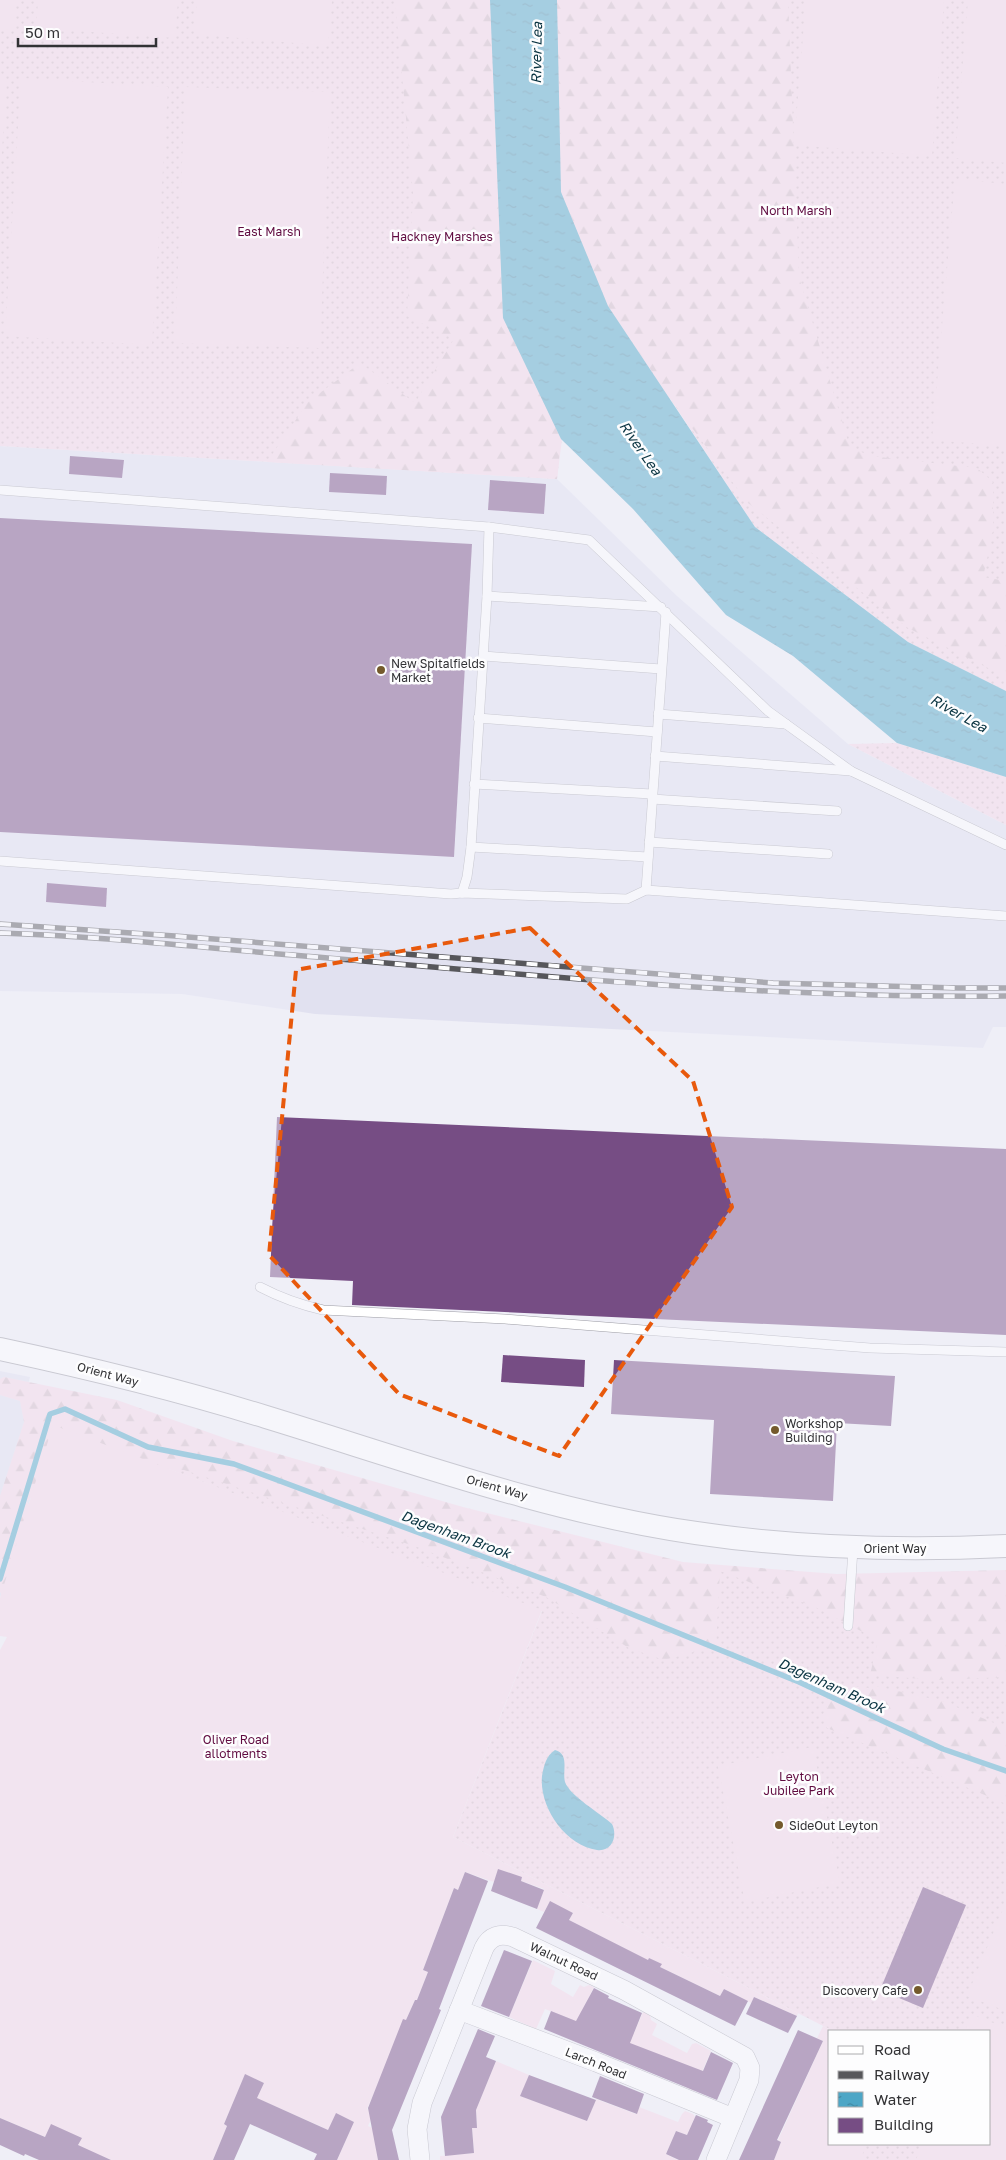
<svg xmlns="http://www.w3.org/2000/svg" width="1006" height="2160" font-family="'Golos Text',sans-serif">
<defs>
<pattern id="grass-dots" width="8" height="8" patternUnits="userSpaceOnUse" patternTransform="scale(1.25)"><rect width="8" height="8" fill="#f6d8e6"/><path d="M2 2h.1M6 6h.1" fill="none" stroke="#d3bac6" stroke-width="1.8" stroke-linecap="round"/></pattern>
<pattern id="forest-firs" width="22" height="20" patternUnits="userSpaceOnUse" patternTransform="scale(1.25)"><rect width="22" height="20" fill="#f6d8e6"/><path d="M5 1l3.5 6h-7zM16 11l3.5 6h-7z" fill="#d3bac6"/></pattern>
<pattern id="water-ripples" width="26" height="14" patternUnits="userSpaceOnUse" patternTransform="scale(1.25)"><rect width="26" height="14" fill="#4da6c6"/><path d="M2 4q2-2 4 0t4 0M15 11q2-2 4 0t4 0" fill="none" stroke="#4188a2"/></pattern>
</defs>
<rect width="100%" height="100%" fill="#efeff7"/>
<g fill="#e1e1f0">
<polygon points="0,446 557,479 677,596 848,744 1006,825 1006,1027 993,1027 983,1048 315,1014 182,994 0,991"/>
<polygon points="0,1371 30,1377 23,1401 53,1425 0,1598"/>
</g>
<g fill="url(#grass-dots)">
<polygon points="0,0 1006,0 1006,691 908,642 755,527 669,397 562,439 557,479 0,446"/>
<polygon points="897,743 1006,777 1006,825 848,744"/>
<polygon points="53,1425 562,1542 752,1575 1006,1580 1006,2160 797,2160 830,2144 990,2144 990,2031 833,2031 453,1837 542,1611"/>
</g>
<g fill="url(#forest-firs)">
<polygon points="395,0 490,0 503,318 561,439 557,479 267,462 308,402 360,363 415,403 454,339 407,316 413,193"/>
<polygon points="557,0 788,0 799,277 847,438 851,447 870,456 977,468 993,482 993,532 983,577 1006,581 1006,677 908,628 748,503 669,397 608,306 561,192"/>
<polygon points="4,1377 117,1400 233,1441 463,1507 683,1562 837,1574 1006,1570 1006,1677 936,1680 870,1675 878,1640 815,1607 720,1571 716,1646 664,1660 629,1648 546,1597 417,1547 184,1470 79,1462 27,1501 50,1562 24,1631 0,1592 0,1496 24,1422 20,1401 0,1395 0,1379"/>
<polygon points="838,1685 870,1688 871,1685 942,1701 1006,1728 1006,1804 827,1728 822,1716"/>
</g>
<g fill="#f6d8e6">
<polygon points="0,0 16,0 14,30 0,29"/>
<polygon points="38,0 178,0 175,38 36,28"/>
<polygon points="197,0 332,0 328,46 194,34"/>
<polygon points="806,0 944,0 932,156 794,145"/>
<polygon points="968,0 1006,0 1006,163 955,158"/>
<polygon points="0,78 7,79 0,179"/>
<polygon points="21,78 168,87 152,345 5,336"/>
<polygon points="185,87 330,92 320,348 175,343"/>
<polygon points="955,179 1006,184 1006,446 932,440"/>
<polygon points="53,1425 542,1610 453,1837 798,2013 797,2016 754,1997 751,2003 724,1989 720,1996 660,1967 661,1964 649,1958 640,1977 639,1956 569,1920 573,1913 550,1902 544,1912 537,1909 544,1889 521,1881 522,1877 494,1882 465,1872 458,1890 454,1888 423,1970 428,1972 417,2000 415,2000 367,2109 374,2112 368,2126 394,2138 375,2142 378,2160 337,2160 354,2122 336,2114 327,2132 322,2127 263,2101 256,2100 264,2083 245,2075 224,2124 227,2126 213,2160 111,2160 78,2146 81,2138 51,2125 45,2137 0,2118 0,1650 7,1637 0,1636 0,1598"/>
<polygon points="813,1747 840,1883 745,1902 718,1766"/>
<polygon points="1006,1902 1006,2011 967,1996"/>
<polygon points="533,1960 555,1971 551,1984 573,1997 580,1985 584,1987 589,1985 594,1987 584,2007 597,2030 545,2009 536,2029 509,2017"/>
<polygon points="643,2012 650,2015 651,2020 657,2024 652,2035 687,2053 692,2044 696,2043 711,2051 694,2091 680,2084 610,2035 614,2025 634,2033"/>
<polygon points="971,2014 1006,2028 1006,2160 916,2160 922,2144 990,2144 990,2031 965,2031"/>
<polygon points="823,2026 833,2031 830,2031 830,2144 867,2144 860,2160 774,2160 781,2142 778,2140 823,2041 817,2038"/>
<polygon points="496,2061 529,2075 521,2096 587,2121 596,2099 636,2114 639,2107 678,2122 682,2114 685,2111 693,2114 695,2117 687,2135 676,2131 666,2154 678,2160 440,2160 440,2156 474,2153 472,2128 477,2128 476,2109"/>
</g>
<g fill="url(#water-ripples)">
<polygon points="490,0 557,0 561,192 608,306 755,527 908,642 1006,691 1006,777 897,743 793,656 726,615 633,509 561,439 503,318"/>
<path d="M555 1750C570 1754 562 1771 565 1782 570 1796 600 1813 612 1824 618 1836 612 1852 597 1850 565 1845 539 1807 542 1776 544 1765 546 1756 555 1750Z"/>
</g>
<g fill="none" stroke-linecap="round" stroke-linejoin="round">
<polyline stroke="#4da6c6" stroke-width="5.5" points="0,1579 50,1414 65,1409 148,1447 234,1464 565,1587 799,1682 943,1749 1006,1771"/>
</g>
<g fill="#764d84">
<polygon points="70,456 124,460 122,478 69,474"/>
<polygon points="330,473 387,476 386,495 329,492"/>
<polygon points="490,480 546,484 544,514 488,510"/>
<polygon points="0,518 472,544 454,857 0,832"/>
<polygon points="47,883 107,888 106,907 46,902"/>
<polygon points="277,1117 1006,1149 1006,1335 352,1305 353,1281 270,1277"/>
<polygon points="503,1355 585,1360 584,1387 501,1382"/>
<polygon points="614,1360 895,1376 891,1426 837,1423 833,1501 710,1494 714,1420 611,1414"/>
<polygon points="498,1869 522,1877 521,1881 544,1890 537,1909 491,1891"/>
<polygon points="465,1872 488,1881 439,2009 441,2010 392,2130 399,2160 378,2160 368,2108 403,2019 406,2020 415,2000 417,2000 428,1972 423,1970 454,1888 458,1890"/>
<polygon points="923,1887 966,1905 923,2008 880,1990"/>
<polygon points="550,1901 573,1913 569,1920 648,1960 649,1958 662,1964 660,1967 720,1996 724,1989 748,2001 735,2026 536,1928"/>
<polygon points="504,1950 532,1961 509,2017 481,2006"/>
<polygon points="594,1988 609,1996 608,1998 642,2013 630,2043 703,2071 711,2052 733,2063 717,2100 544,2029 551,2011 576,2021"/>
<polygon points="754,1997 797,2016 788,2033 746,2014"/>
<polygon points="478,2029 495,2036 486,2057 496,2061 476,2110 477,2128 472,2128 474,2153 445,2156 441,2117"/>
<polygon points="798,2030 823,2041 777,2140 781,2142 774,2160 739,2160"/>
<polygon points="245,2074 264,2083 257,2098 328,2130 336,2113 354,2122 337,2160 314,2160 317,2154 250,2124 234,2160 213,2160 227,2126 224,2124"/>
<polygon points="529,2075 596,2100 587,2121 520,2096"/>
<polygon points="600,2076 644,2094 637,2114 592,2097"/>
<polygon points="696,2115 708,2120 707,2122 713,2125 698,2160 679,2160 666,2154 676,2131 687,2135"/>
<polygon points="0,2118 45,2137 51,2124 82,2138 78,2145 111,2160 39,2160 25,2154 24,2156 0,2145"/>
</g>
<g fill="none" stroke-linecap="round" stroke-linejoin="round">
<defs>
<g id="service">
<polyline points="0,490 489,527 589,540 768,711 851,771 1006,845"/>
<polyline points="487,596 661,607"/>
<polyline points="483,656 661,669"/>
<polyline points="658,714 786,724"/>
<polyline points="478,718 657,732"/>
<polyline points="655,756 851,771"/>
<polyline points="474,784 652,794"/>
<polyline points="652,799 837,811"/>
<polyline points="649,842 828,854"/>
<polyline points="471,847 648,857"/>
<polyline points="0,861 451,894 462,893 627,899 646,890 1006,916"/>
<polyline points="646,890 666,612"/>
<polyline points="462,893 467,877 471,847 487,596 489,527"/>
<path d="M260 1287C281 1298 301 1305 323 1310L505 1319 870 1348 1006 1352"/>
<polyline points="848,1626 853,1549"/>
</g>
<g id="minor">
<polyline points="459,2010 596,2062 733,2118"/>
<path d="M420 2160 417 2129 422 2103 484 1948C490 1936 500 1933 513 1937L624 1990 745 2057 750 2068 749 2080 716 2160"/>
</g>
<path id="tertiary" d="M0 1349C89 1368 179 1390 266 1417 407 1460 549 1512 696 1533 798 1548 903 1551 1006 1546"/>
</defs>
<use href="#service" stroke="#9c9ca4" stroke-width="10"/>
<use href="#minor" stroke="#9c9ca4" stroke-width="20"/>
<use href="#tertiary" stroke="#9c9ca4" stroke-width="24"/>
<use href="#service" stroke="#fff" stroke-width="9"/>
<use href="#minor" stroke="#fff" stroke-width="19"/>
<use href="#tertiary" stroke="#fff" stroke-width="22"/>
<defs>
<g id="rail">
<polyline points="0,924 175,936 773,983 958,988 1006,988"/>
<path d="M0 933C98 936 196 947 293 955 530 975 768 999 1006 996"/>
</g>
</defs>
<use href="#rail" stroke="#57575b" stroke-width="5.5"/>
<use href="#rail" stroke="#fdfdfe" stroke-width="4" stroke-dasharray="11" stroke-linecap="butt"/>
</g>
<path d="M0 0H1006V2160H0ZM530 928 693 1081 732 1207 559 1456 399 1394 269 1255 296 970Z" fill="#efeff7" fill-opacity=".55" fill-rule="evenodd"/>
<path fill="none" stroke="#e8590c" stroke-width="4" stroke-dasharray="10 6" stroke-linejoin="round" d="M530 928 693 1081 732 1207 559 1456 399 1394 269 1255 296 970Z"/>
<g fill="#745a2c" stroke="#fdfdfe" stroke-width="2">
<circle cx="381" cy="670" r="5"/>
<circle cx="775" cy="1430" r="5"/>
<circle cx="779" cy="1825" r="5"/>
<circle cx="918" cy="1990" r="5"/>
</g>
<g text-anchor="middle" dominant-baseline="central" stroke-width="5" stroke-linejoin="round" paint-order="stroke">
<g font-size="12" fill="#600b40" stroke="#fdfdfe">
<text x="796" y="210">North Marsh</text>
<text x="269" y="231">East Marsh</text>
<text x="442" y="236">Hackney Marshes</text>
<text x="236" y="1739">Oliver Road<tspan x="236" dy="14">allotments</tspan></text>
<text x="799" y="1776">Leyton<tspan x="799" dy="14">Jubilee Park</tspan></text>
</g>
<g font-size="12" fill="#323235" stroke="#fdfdfe" text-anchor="start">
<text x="391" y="663">New Spitalfields<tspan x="391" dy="14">Market</tspan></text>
<text x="785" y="1423">Workshop<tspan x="785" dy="14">Building</tspan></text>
<text x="789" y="1825">SideOut Leyton</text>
<text x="908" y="1990" text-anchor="end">Discovery Cafe</text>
</g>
<g font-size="12" fill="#323235" stroke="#fdfdfe">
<text transform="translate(108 1374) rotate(15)">Orient Way</text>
<text transform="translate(497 1487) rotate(16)">Orient Way</text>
<text x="895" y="1548">Orient Way</text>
<text transform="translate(564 1961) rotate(25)">Walnut Road</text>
<text transform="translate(596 2063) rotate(22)">Larch Road</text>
</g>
<g font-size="14" font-style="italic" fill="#093341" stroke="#fdfdfe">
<text transform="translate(536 53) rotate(-89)">River Lea</text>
<text transform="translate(641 448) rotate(55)">River Lea</text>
<text transform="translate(959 713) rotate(29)">River Lea</text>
<text transform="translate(456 1534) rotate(20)">Dagenham Brook</text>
<text transform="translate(832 1685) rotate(24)">Dagenham Brook</text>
</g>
</g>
<rect x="828" y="2030" width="162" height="115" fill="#fdfdfe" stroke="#acacae"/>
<rect x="838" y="2046" width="25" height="8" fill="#ffffff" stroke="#acacae"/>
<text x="874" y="2055" font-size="15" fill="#323235">Road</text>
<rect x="838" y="2071" width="25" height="8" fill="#57575b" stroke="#acacae"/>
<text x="874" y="2080" font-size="15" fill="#323235">Railway</text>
<rect x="838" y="2092" width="25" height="15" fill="url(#water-ripples)" stroke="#acacae"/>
<text x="874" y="2105" font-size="15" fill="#323235">Water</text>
<rect x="838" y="2118" width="25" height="15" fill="#764d84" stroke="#acacae"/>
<text x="874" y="2130" font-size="15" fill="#323235">Building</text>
<path d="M18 38v8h138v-8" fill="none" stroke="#323235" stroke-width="2.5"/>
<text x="25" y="38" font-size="15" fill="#323235" stroke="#fdfdfe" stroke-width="4" paint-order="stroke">50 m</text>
</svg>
